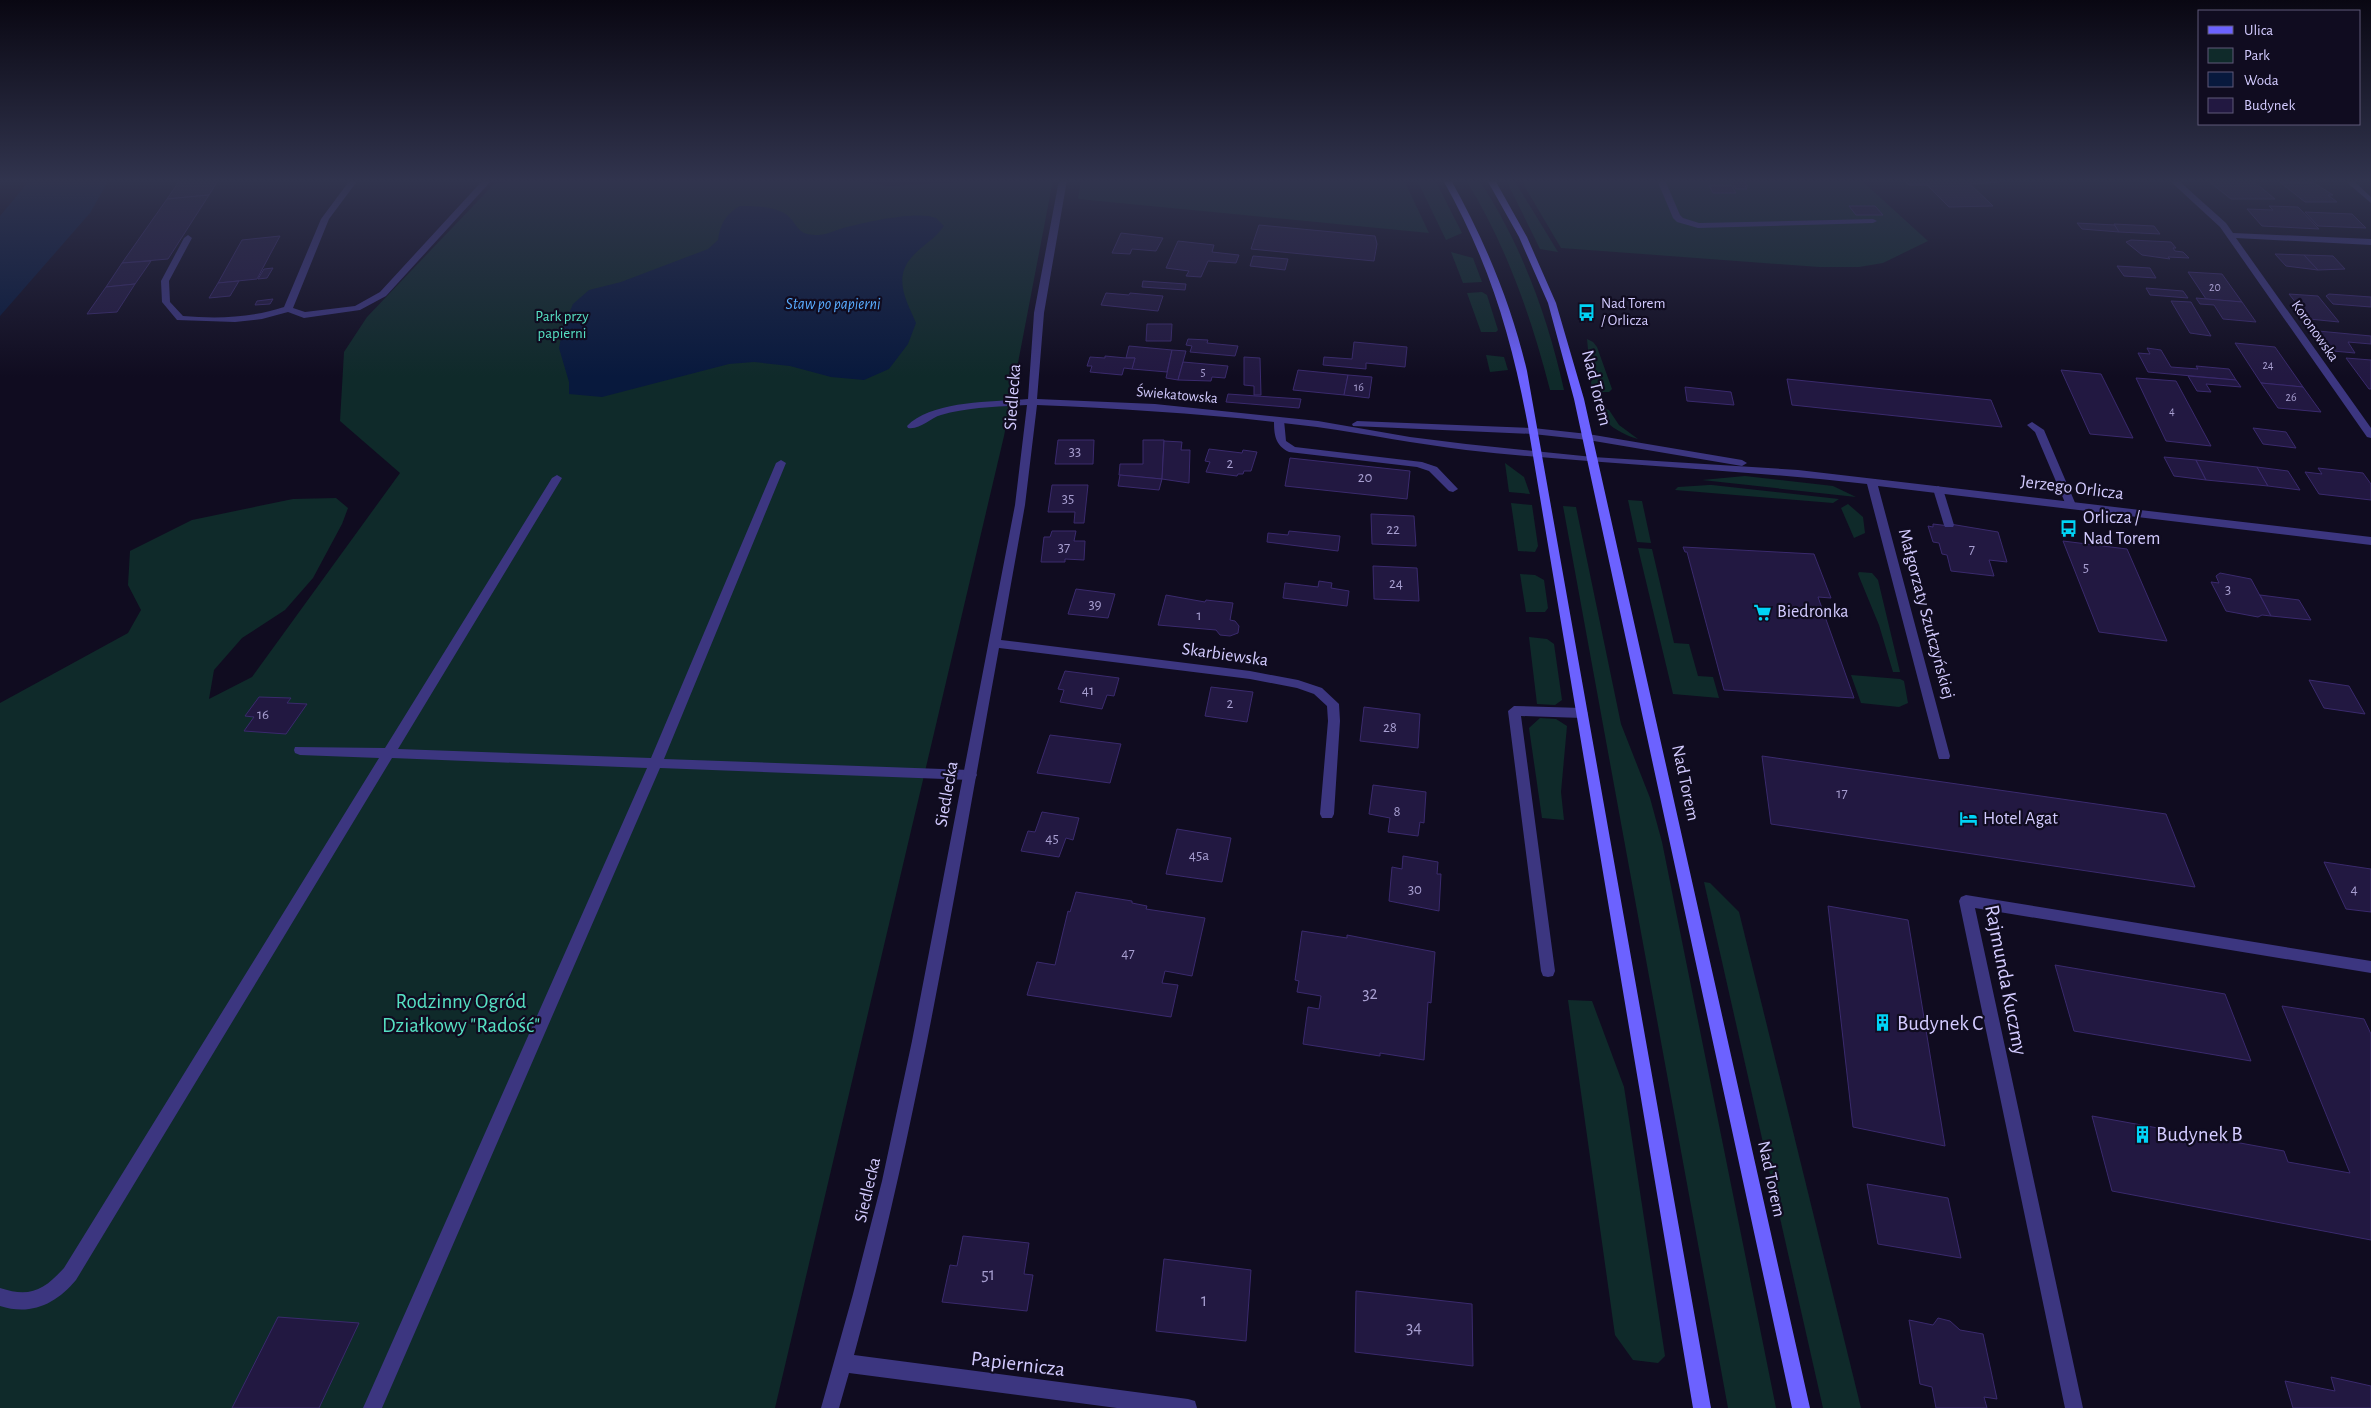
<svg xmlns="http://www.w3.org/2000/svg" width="2371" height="1408" font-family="'Alegreya Sans',sans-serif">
<rect width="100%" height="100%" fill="#100c20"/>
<g fill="#0f2a2a">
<polygon points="519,180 847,180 889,186 994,180 1053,180 1004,436 775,1408 0,1408 0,703 128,633 141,610 128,585 130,551 192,520 293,499 336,498 348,508 342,524 313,578 285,610 242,638 214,670 209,699 252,677 400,473 340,421 344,352 367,317 494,184"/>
<polygon points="1081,180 1404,180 1429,233 1078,199"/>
<polygon points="1417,180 1435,180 1462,233 1446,240"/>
<path d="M1466 180H1479C1521 243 1548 317 1564 390H1550C1531 316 1506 245 1466 180Z"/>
<polygon points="1506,180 1514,180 1558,252 1540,249"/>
<polygon points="1523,180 1861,180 1928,241 1883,263 1859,267 1819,267 1561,248 1525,187"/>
<polygon points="1451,252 1473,258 1482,282 1463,283"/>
<polygon points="1482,292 1487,295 1498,330 1496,332 1481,332 1467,293"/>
<polygon points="1587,339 1593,342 1597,347 1612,389 1609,392 1592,392"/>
<polygon points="1486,355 1504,357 1508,370 1490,372"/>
<path d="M1596 406 1609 410 1619 425 1638 439C1621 434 1603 424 1596 406Z"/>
<polygon points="1505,463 1524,477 1530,494 1509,492"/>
<polygon points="1745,476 1833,486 1856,497 1702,480"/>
<polygon points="1709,485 1712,485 1839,499 1833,503 1675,490 1678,487"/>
<polygon points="1628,500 1642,501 1651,543 1637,542"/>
<polygon points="1511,503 1532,505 1538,546 1535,552 1518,551"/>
<polygon points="1848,504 1863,517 1865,533 1854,538 1841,508"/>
<polygon points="1563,506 1576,507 1621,724 1650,798 1662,842 1776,1408 1728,1408"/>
<polygon points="1638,548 1652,549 1674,643 1689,644 1698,676 1713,677 1719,698 1673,694"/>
<polygon points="1859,572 1872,573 1878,580 1900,672 1893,672 1879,625 1858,574"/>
<polygon points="1520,574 1535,575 1544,580 1548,608 1545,612 1526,612"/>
<polygon points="1529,637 1547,639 1554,644 1562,700 1555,705 1537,704"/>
<polygon points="1851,675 1900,679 1904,681 1908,703 1899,707 1861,703"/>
<polygon points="1540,718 1556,719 1567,726 1561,792 1564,820 1542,818 1529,728"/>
<polygon points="1704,882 1710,883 1739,912 1861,1408 1823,1408"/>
<polygon points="1568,1000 1592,1001 1624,1087 1665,1356 1658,1363 1633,1360 1615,1335"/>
</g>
<g fill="#08193d">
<polygon points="30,180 109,180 90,213 0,316 0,216"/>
<path d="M740 206C754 206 768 206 782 212 798 219 793 236 818 235 825 235 834 231 840 229 861 223 917 210 936 218 938 220 942 224 944 226 933 241 921 246 911 258 893 279 907 302 916 323L908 344 889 369 864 380 831 377 790 366 754 362 729 364 602 397 569 394V382L559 348 563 327 573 304 589 290 621 282 708 249 718 240C720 224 726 214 740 206Z"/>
</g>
<g fill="#221841" stroke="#3a2a6d">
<polygon points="180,180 217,180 218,181 209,195 167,199"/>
<polygon points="1730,180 1744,180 1748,186 1745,186 1747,189 1736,189"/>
<polygon points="1904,180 1998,180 1999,182 1970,184 1993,206 1949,207 1927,185 1909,185"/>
<polygon points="2207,180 2252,180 2275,199 2231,199"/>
<polygon points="2279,180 2311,180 2314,183 2281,183"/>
<polygon points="2281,183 2314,183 2333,195 2328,195 2337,202 2305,202"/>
<polygon points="1709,185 1731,185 1736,193 1713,193"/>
<polygon points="209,195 168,259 122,263 167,199"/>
<polygon points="1849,206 1875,206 1883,215 1856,215"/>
<polygon points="2269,206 2298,207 2319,229 2262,226 2247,209 2273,210"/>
<polygon points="2305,212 2352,214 2366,228 2318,226"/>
<polygon points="2077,223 2115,225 2119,232 2082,229"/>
<polygon points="2114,224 2154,226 2160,234 2119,232"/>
<polygon points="1259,225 1375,236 1377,244 1374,261 1251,249"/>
<polygon points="1121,233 1163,238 1156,251 1132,249 1130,254 1112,253"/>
<polygon points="280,236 257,279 218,283 242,240"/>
<polygon points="2131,240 2171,242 2176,248 2173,248 2175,251 2183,252 2189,258 2168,257 2170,259 2142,255 2126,242"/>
<polygon points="1178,241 1214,245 1212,252 1239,255 1236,263 1208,261 1201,277 1186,276 1189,271 1166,268"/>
<polygon points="2275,254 2304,255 2318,270 2286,266"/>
<polygon points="2304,255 2333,256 2345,269 2318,270"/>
<polygon points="1253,256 1288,259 1285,270 1250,266"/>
<polygon points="151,261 135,284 106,287 122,263"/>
<polygon points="2117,266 2150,268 2156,278 2124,276"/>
<polygon points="273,268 267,278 258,279 264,269"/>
<polygon points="2188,272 2222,274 2242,302 2206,299"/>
<polygon points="239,281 230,296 209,298 218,283"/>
<polygon points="1143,281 1186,284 1185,290 1142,287"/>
<polygon points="135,284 117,312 87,314 106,287"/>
<polygon points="2146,288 2183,291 2188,298 2150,295"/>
<polygon points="1106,293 1129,295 1130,293 1163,296 1158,311 1101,305"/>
<polygon points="2289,294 2318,296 2339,322 2309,319"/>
<polygon points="2329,294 2371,297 2371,307 2333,304 2326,296"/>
<polygon points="2196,298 2242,302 2256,322 2223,319 2214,305 2200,304"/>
<polygon points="273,299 270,304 255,305 257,301"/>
<polygon points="2171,301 2191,302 2211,336 2190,333"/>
<polygon points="1147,324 1172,324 1171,341 1146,341"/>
<polygon points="2318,331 2371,336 2371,344 2348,342 2355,353 2333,351"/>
<polygon points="1188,339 1208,340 1207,343 1238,346 1235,356 1190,352 1192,346 1186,345"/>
<polygon points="1354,342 1407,347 1405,367 1366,363 1366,369 1323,365 1324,357 1352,359"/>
<polygon points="2235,343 2275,347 2303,387 2261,383"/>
<polygon points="1129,346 1172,350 1167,372 1132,369 1135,358 1126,358"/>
<polygon points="2147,348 2161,350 2171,367 2198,369 2196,366 2229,369 2236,380 2148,372 2138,353 2150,354"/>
<polygon points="1172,350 1186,351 1178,380 1166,378"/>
<polygon points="1105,356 1126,358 1135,358 1132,369 1124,368 1122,375 1090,372 1092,366 1087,366 1090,357 1105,358"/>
<polygon points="1244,357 1260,358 1261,395 1254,395 1254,386 1244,385"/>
<polygon points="2346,358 2371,360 2371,389 2369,389"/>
<polygon points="1183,362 1228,366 1225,378 1212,377 1211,381 1178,380"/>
<polygon points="1298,370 1348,375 1344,395 1293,390"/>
<polygon points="2061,370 2101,374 2133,438 2090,434"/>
<polygon points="1348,375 1372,377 1369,398 1344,395"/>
<polygon points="2188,376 2236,380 2241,387 2206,384 2211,392 2197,391"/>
<polygon points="2136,378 2176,381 2211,446 2166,441"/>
<polygon points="1787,379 1991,400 2002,427 1792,405"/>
<polygon points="2261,383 2303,387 2321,412 2278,408"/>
<polygon points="1685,387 1731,392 1734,405 1687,401"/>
<polygon points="1228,394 1271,397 1301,399 1299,408 1226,402"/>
<polygon points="2253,428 2286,432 2296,448 2263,444"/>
<polygon points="1058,440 1094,440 1093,464 1055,464"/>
<polygon points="1143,440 1164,440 1162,479 1119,475 1120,464 1143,464"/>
<polygon points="1164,441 1182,442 1181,450 1190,450 1189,483 1162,479"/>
<polygon points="1209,449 1242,453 1243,450 1257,452 1251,471 1244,471 1243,474 1238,474 1237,476 1206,472 1210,462 1205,461"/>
<polygon points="2164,457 2196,460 2206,480 2174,476"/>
<polygon points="1290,458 1410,471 1407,499 1285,486"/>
<polygon points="2196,460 2257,467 2268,486 2206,480"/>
<polygon points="2257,467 2288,471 2300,490 2268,486"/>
<polygon points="2318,468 2363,473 2371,484 2371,500 2319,494 2305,472 2322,474"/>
<polygon points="1120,475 1162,479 1159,490 1118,486"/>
<polygon points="1052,485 1088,485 1084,523 1074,523 1075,512 1048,512"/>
<polygon points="1371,514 1414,516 1416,546 1372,544"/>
<polygon points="1933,524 1950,526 1950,524 1998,532 2007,562 1989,560 1994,576 1951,571 1947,555 1942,554 1939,543 1933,542 1928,526 1933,527"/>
<polygon points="1052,531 1076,531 1074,541 1085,541 1084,560 1065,559 1065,562 1041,562 1044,537 1050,537"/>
<polygon points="1289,531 1340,536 1338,551 1267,542 1268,533 1288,535"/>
<polygon points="2063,541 2127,549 2167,641 2099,632"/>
<polygon points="1683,547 1814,554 1831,598 1818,597 1854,698 1724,690 1687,552 1685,552"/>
<polygon points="1373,566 1417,568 1419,601 1374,599"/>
<polygon points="2220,573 2251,579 2271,616 2262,615 2258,617 2226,611 2211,582 2219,583 2216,576"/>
<polygon points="1319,581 1332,583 1331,588 1349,591 1347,606 1283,598 1285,583 1318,587"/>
<polygon points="1076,589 1115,594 1108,618 1068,614"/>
<polygon points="1166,595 1205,602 1206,600 1233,603 1230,620 1235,621 1239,626 1238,633 1230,636 1220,635 1216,630 1158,625"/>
<polygon points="2260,595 2299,600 2311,620 2271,616"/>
<polygon points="1065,671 1119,678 1114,696 1107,695 1102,709 1060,702 1064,690 1058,689"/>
<polygon points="2309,680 2349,686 2365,714 2324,708"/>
<polygon points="1211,687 1253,692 1247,722 1205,716"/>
<polygon points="259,697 291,698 287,703 307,704 286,734 244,731 254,717 245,716"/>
<polygon points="1364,707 1420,714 1418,748 1360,741"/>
<polygon points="1050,735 1121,744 1110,783 1037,773"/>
<polygon points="1762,756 2166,814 2195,887 1771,824"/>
<polygon points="1373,785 1426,792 1424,823 1420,822 1418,836 1388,832 1390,818 1369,814"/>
<polygon points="1042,812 1079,818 1073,840 1066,838 1059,857 1021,851 1028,831 1035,832"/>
<polygon points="1177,829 1231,838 1222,882 1166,874"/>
<polygon points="1403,856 1438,862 1437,874 1441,874 1439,911 1389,901 1392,867 1402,869"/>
<polygon points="2324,862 2371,869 2371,912 2346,909"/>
<polygon points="1076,892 1132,901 1132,903 1147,906 1146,909 1205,918 1192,976 1165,971 1162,983 1178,985 1171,1017 1027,995 1037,962 1055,965 1068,911 1070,912"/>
<polygon points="1828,906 1908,920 1945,1146 1853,1127"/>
<polygon points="1302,931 1347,938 1347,935 1435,952 1431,1003 1428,1002 1424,1060 1380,1053 1380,1056 1303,1044 1308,1007 1319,1009 1321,996 1297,992 1299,981 1295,980"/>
<polygon points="2055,965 2225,994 2251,1061 2074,1031"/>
<polygon points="2282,1006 2364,1019 2371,1034 2371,1240 2112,1191 2092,1116 2284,1151 2288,1162 2350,1173"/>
<polygon points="1867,1184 1948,1198 1961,1258 1878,1244"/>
<polygon points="963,1236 1029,1243 1024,1274 1033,1275 1027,1311 942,1302 950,1265 957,1266"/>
<polygon points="1164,1259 1251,1270 1246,1341 1156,1331"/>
<polygon points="1356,1291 1472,1304 1473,1366 1355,1352"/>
<polygon points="278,1317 359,1323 319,1408 232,1408"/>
<polygon points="1938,1318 1950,1321 1960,1330 1983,1334 1997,1399 1984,1397 1987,1408 1936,1408 1932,1387 1920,1384 1909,1320 1933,1325"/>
<polygon points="2331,1377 2371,1386 2371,1408 2293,1408 2285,1381 2335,1391"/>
</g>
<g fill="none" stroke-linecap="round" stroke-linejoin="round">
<g fill="#3c3680" fill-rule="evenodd">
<path d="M350 180H358L329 219 293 308 305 312 355 306 380 292 483 180H492L386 296 360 310 304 318 288 312 262 319 235 322 177 320 162 302 161 281 184 238 188 235 192 238 169 281 170 302 183 316C217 319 251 318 284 307L321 219Z"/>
<polygon points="1657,180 1665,180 1680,215 1683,218 1699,223 1873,219 1877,221 1873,223 1698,228 1677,222 1673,218"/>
<path d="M1279 417 1284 420 1286 441 1295 447 1422 462 1437 467 1458 489 1453 492 1449 491 1429 471 1417 467 1289 452C1275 445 1274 435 1274 420Z"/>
<polygon points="2032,422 2044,430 2076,505 2075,507 2071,508 2066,505 2035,432 2027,425"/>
<path d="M781 460 786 463 664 759 970 770 975 771 977 775 975 779 970 780 660 768 382 1408H363L647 768 392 758 76 1280C56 1304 31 1316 0 1306V1288C30 1298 44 1290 64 1268L379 758 300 755 295 753 294 750 295 747 385 748 552 478 557 475 562 478 398 749 651 758 776 463Z"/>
<polygon points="1938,486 1943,489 1954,525 1953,527 1945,527 1944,525 1933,489"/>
<polygon points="1514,706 1582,708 1588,713 1582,718 1521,716 1555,971 1553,976 1548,977 1543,976 1541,971 1508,711"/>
</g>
<g fill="#3c3680" fill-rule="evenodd">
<path d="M1059 180H1067L1044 313 1037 399 1155 404 1318 421 1410 437 1466 444 1593 457 1798 470 2371 537V545L1878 486 1950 756 1949 759H1939L1938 756 1867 484C1734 469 1600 465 1466 450 1416 444 1367 434 1317 427 1224 415 1131 409 1037 405L1025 505 1001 640 1250 671 1298 680 1322 688 1339 704 1340 721 1334 814 1332 818H1322L1320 814 1328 721 1327 706 1314 694 1297 688 1250 679 999 648C956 885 918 1123 854 1355L1188 1399 1195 1401 1197 1408H1117L849 1373 839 1408H821L853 1294 882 1181 912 1041 1015 505 1027 405C999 407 968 407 941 415 930 418 920 430 908 428L907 426C932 400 993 402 1028 399L1034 313Z"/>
<polygon points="2169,180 2178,180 2226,223 2233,233 2371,239 2371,245 2236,238 2371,428 2371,438 2367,437 2220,227"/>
<polygon points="2344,180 2353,180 2371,197 2371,203"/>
<polygon points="1357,421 1533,428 1588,434 1742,460 1747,463 1742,466 1588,440 1533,434 1353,426 1352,424"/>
<polygon points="1966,895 2371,961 2371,973 1975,908 2083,1408 2065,1408 1959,901 1961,897"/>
</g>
<g fill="#6c62ff" fill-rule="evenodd">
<path d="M1443 180H1451C1485 241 1511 303 1527 371L1711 1408H1693L1528 426C1511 335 1489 262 1443 180Z"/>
<polygon points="1487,180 1495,180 1527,237 1556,303 1584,399 1810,1408 1792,1408 1574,399 1548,303 1519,237"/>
</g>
</g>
<linearGradient id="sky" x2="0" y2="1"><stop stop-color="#090712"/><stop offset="0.48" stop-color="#31344e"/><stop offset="1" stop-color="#31344e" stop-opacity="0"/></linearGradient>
<rect width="2371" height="377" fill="url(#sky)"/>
<defs>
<symbol id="bus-bare" viewBox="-9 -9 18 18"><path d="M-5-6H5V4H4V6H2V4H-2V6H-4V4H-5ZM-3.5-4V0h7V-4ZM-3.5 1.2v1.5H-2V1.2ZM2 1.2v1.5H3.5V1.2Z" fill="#00d4f6" stroke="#100c20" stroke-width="2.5" paint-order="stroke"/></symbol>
<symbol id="supermarket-bare" viewBox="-9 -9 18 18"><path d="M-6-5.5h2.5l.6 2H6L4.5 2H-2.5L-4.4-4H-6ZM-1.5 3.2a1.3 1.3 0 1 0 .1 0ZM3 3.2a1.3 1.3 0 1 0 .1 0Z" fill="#00d4f6" stroke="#100c20" stroke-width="2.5" paint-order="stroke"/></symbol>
<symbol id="hotel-bare" viewBox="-9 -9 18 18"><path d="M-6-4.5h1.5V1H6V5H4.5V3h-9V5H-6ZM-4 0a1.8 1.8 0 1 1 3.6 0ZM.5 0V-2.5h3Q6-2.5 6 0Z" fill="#00d4f6" stroke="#100c20" stroke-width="2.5" paint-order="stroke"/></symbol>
<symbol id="building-bare" viewBox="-9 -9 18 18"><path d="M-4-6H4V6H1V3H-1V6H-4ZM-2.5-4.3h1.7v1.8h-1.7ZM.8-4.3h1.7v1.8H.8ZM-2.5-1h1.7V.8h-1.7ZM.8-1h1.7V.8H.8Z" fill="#00d4f6" stroke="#100c20" stroke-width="2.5" paint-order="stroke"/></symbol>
</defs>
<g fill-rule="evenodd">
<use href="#bus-bare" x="1574" y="300" width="25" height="25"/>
<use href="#bus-bare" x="2056" y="516" width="25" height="25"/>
<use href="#supermarket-bare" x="1750" y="600" width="25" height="25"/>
<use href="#hotel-bare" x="1956" y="806" width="25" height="25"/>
<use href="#building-bare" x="1870" y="1010" width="25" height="25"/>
<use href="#building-bare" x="2130" y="1122" width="25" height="25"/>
</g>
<g text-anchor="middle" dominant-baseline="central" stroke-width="4.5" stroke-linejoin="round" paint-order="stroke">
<g font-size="12" fill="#a79ed0">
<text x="2215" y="287">20</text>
<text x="2268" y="365">24</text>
<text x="1203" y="372">5</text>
<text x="1359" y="387">16</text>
<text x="2291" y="397">26</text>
<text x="2172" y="411">4</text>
</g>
<g font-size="15" fill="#d3cbff" stroke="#100c20" text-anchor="start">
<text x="1601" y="303">Nad Torem<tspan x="1601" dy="17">/ Orlicza</tspan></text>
</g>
<g font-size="15" fill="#56e0c3" stroke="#100c20">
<text x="562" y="316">Park przy<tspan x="562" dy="17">papierni</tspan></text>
</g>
<g font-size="15" fill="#d3cbff" stroke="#100c20">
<text transform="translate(2315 331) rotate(55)">Koronowska</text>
<text transform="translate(1177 395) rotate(5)">Świekatowska</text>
</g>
<g font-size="15" fill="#a79ed0">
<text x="1075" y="451">33</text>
<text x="1230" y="463">2</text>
<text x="1365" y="477">20</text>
<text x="1068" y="498">35</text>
<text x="1393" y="529">22</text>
<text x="1064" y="547">37</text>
<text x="1972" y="549">7</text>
<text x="2086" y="567">5</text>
<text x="1396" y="583">24</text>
<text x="2228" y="589">3</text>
<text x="1095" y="604">39</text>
<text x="1199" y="615">1</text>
<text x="1088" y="690">41</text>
<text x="1230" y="703">2</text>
<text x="263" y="714">16</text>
<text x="1390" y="727">28</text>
<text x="1842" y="793">17</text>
<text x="1397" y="811">8</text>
<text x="1052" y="838">45</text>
<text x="1199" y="855">45a</text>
<text x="1415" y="889">30</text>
<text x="2354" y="889">4</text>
<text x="1128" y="953">47</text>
</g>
<g font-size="16" font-style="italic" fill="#59acff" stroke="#100c20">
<text x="833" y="304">Staw po papierni</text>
</g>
<g font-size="18" fill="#d3cbff" stroke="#100c20">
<text transform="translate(1596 388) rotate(76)">Nad Torem</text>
<text transform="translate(1013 397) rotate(-86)">Siedlecka</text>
<text transform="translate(2072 488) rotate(7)">Jerzego Orlicza</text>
<text transform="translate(1926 614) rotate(75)">Małgorzaty Szułczyńskiej</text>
<text transform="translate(1225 655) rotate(8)">Skarbiewska</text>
<text transform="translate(1685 783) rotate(78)">Nad Torem</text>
<text transform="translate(947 794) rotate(-80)">Siedlecka</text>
<text transform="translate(1771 1179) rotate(78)">Nad Torem</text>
<text transform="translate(868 1190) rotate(-77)">Siedlecka</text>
</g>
<g font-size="18" fill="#d3cbff" stroke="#100c20" text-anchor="start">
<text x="2083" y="518">Orlicza /<tspan x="2083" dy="21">Nad Torem</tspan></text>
<text x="1777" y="612">Biedronka</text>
<text x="1983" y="819">Hotel Agat</text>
</g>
<g font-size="18" fill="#a79ed0">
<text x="1370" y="994">32</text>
<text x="988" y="1275">51</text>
<text x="1204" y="1301">1</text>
<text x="1414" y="1328">34</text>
</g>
<g font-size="21" fill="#d3cbff" stroke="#100c20">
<text transform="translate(2006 980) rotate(79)">Rajmunda Kuczmy</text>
<text transform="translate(1018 1364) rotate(7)">Papiernicza</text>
</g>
<g font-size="21" fill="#56e0c3" stroke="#100c20">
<text x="461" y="1001">Rodzinny Ogród<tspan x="461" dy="24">Działkowy "Radość"</tspan></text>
</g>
<g font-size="21" fill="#d3cbff" stroke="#100c20" text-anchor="start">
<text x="1897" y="1023">Budynek C</text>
<text x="2156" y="1134">Budynek B</text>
</g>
</g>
<rect x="2198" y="10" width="162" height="115" fill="#100c20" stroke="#5e5879"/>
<rect x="2208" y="26" width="25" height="8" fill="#6c62ff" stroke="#5e5879"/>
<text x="2244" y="35" font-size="15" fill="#d3cbff">Ulica</text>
<rect x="2208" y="48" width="25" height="15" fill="#0f2a2a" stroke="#5e5879"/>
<text x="2244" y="60" font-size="15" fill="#d3cbff">Park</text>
<rect x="2208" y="72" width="25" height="15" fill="#08193d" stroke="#5e5879"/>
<text x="2244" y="85" font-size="15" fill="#d3cbff">Woda</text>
<rect x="2208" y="98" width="25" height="15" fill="#221841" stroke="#5e5879"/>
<text x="2244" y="110" font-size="15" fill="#d3cbff">Budynek</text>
</svg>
